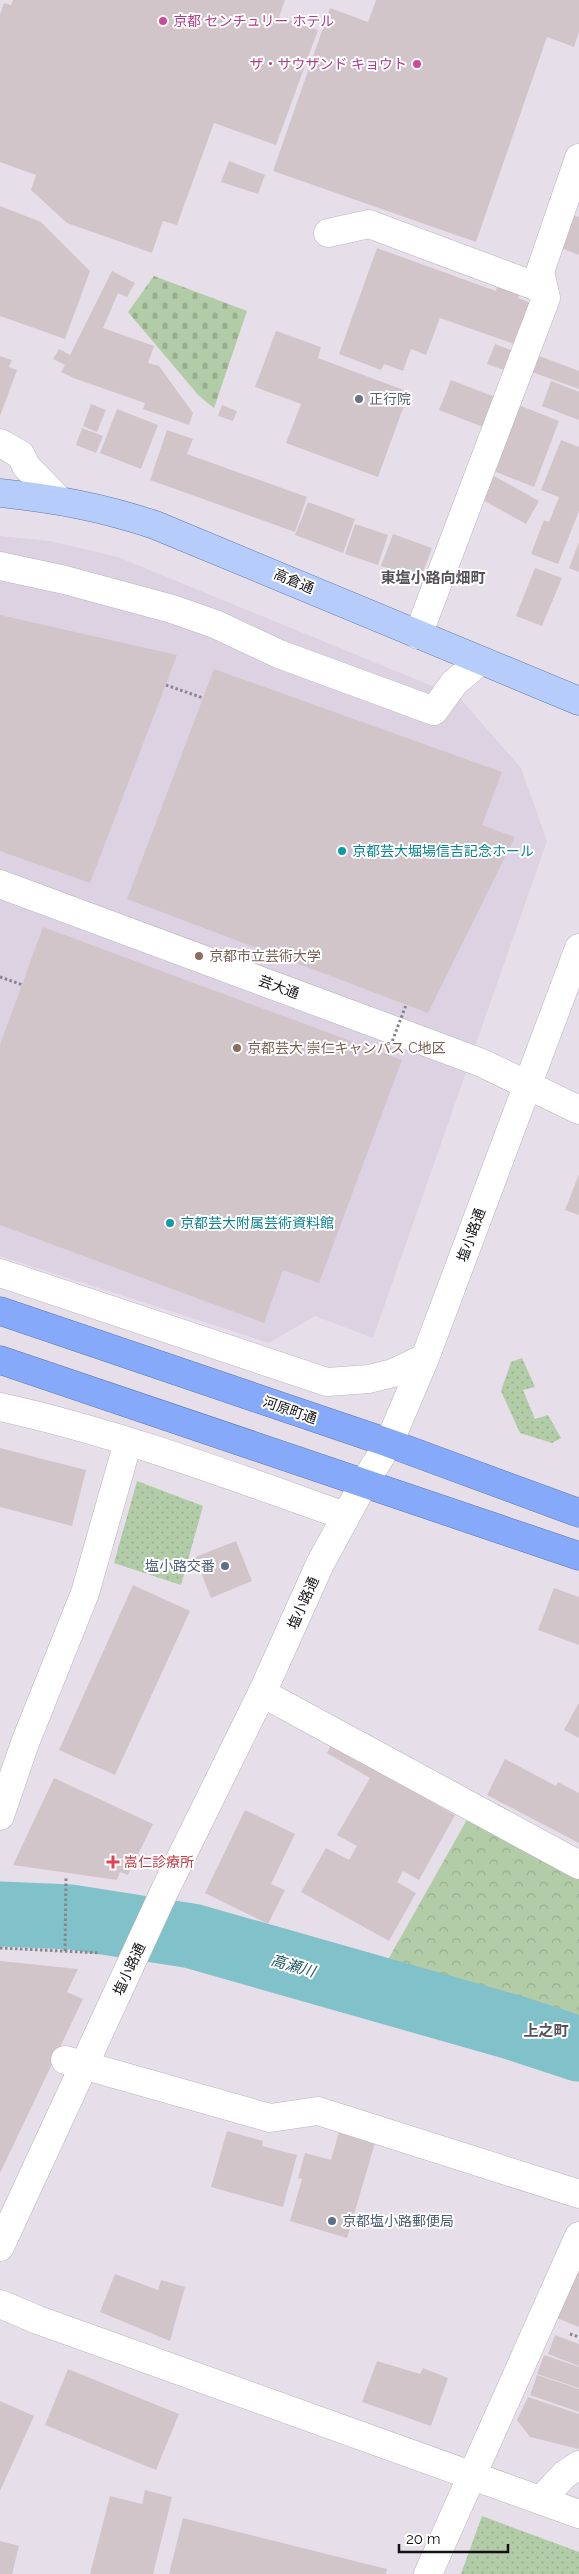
<svg xmlns="http://www.w3.org/2000/svg" width="579" height="2574" font-family="Raleway,'Noto Sans JP',sans-serif">
<defs>
<pattern id="grass-dots" width="8" height="8" patternUnits="userSpaceOnUse" patternTransform="scale(1.25)"><rect width="8" height="8" fill="#b2cca7"/><path d="M2 2h.1M6 6h.1" fill="none" stroke="#98ae8f" stroke-width="1.8" stroke-linecap="round"/></pattern>
<pattern id="cemetery-stones" width="16" height="16" patternUnits="userSpaceOnUse" patternTransform="scale(1.25)"><rect width="16" height="16" fill="#b2cca7"/><path d="M2 7V4a2 2 0 0 1 4 0v3zM10 15v-3a2 2 0 0 1 4 0v3z" fill="#98ae8f"/></pattern>
<pattern id="park-crowns" width="20" height="18" patternUnits="userSpaceOnUse" patternTransform="scale(1.25)"><rect width="20" height="18" fill="#b2cca7"/><path d="M2 6a3 3 0 1 1 6 0M12 15a3 3 0 1 1 6 0" fill="none" stroke="#98ae8f"/></pattern>
</defs>
<rect width="100%" height="100%" fill="#e6dfe9"/>
<polygon fill="#ddd2e2" points="0,536 50,541 118,557 459,697 521,768 547,841 373,1338 315,1316 269,1343 0,1256"/>
<g fill="url(#grass-dots)">
<polygon points="522,1358 535,1387 523,1390 535,1419 548,1415 561,1438 552,1443 520,1433 501,1391 511,1362"/>
<polygon points="137,1481 203,1506 181,1585 114,1563"/>
<polygon points="482,2516 579,2552 579,2574 461,2574"/>
</g>
<polygon fill="url(#cemetery-stones)" points="154,276 247,311 214,408 199,396 128,312"/>
<polygon fill="url(#park-crowns)" points="469,1816 579,1878 579,2029 385,1965"/>
<g fill="none" stroke-linecap="round" stroke-linejoin="round">
<polyline stroke="#80c1ca" stroke-width="65" points="0,1914 71,1917 192,1936 515,2028 579,2049"/>
</g>
<g fill="#d2c5ca">
<polygon points="13,0 285,0 279,17 318,30 276,145 214,123 177,225 163,221 152,253 67,223 31,190 36,175 0,162 0,14 4,3 11,5"/>
<polygon points="376,0 579,0 579,32 574,47 547,37 476,242 273,171 330,8 368,22"/>
<polygon points="229,161 265,175 258,194 221,182"/>
<polygon points="0,206 41,222 90,271 65,339 0,316"/>
<polygon points="573,215 579,217 579,255 561,248"/>
<polygon points="377,248 496,291 498,284 520,291 518,298 531,303 517,345 440,318 426,355 411,349 403,371 384,364 381,370 339,354"/>
<polygon points="112,271 135,283 127,297 118,293 103,328 154,346 148,363 159,366 193,413 189,425 143,409 145,403 76,379 61,372 65,365 53,359 59,349 70,355"/>
<polygon points="276,331 321,347 318,358 409,392 378,477 286,443 301,404 255,387"/>
<polygon points="495,344 511,350 504,370 487,364"/>
<polygon points="534,354 579,371 579,389 529,371"/>
<polygon points="0,356 12,360 9,367 17,370 0,416"/>
<polygon points="451,380 495,397 483,427 439,410"/>
<polygon points="551,381 579,392 579,420 542,406"/>
<polygon points="91,404 106,410 97,432 83,426"/>
<polygon points="516,404 559,421 534,487 491,470"/>
<polygon points="222,405 237,411 233,421 218,416"/>
<polygon points="117,409 158,425 141,469 100,453"/>
<polygon points="82,428 103,436 96,453 76,445"/>
<polygon points="167,430 193,439 187,454 307,497 295,532 150,480"/>
<polygon points="561,440 579,447 579,511 558,564 531,554 544,520 549,522 559,497 541,490"/>
<polygon points="494,476 539,501 526,524 481,499"/>
<polygon points="308,502 355,519 343,553 295,535"/>
<polygon points="355,524 388,535 378,565 345,554"/>
<polygon points="393,534 432,548 420,580 381,566"/>
<polygon points="579,542 579,572 569,568"/>
<polygon points="535,568 562,578 542,626 516,616"/>
<polygon points="0,615 177,655 90,883 0,851"/>
<polygon points="214,669 502,772 482,825 515,837 428,1013 127,899"/>
<polygon points="43,927 402,1060 319,1283 283,1270 264,1323 0,1225 0,1045"/>
<polygon points="579,1174 579,1215 565,1210"/>
<polygon points="0,1448 86,1470 72,1526 0,1507"/>
<polygon points="236,1541 252,1581 211,1598 195,1557"/>
<polygon points="133,1585 190,1611 115,1775 59,1750"/>
<polygon points="554,1588 579,1597 579,1645 538,1630"/>
<polygon points="578,1704 579,1704 579,1738 564,1730"/>
<polygon points="331,1745 455,1815 419,1880 403,1871 397,1882 416,1893 389,1941 301,1892 326,1848 349,1860 357,1846 337,1835 370,1778 327,1753"/>
<polygon points="505,1759 556,1786 558,1782 579,1793 579,1843 487,1795"/>
<polygon points="54,1778 153,1824 128,1875 120,1872 117,1880 13,1865"/>
<polygon points="245,1810 295,1834 271,1884 285,1890 268,1924 205,1893"/>
<polygon points="0,1961 78,1969 67,1992 83,1999 0,2173"/>
<polygon points="227,2131 263,2141 262,2146 297,2155 283,2207 211,2187"/>
<polygon points="339,2132 375,2143 347,2238 290,2221 302,2179 298,2178 305,2153 331,2160"/>
<polygon points="579,2268 579,2327 557,2318"/>
<polygon points="115,2274 158,2290 161,2280 185,2287 170,2341 100,2312"/>
<polygon points="555,2335 579,2344 579,2366 548,2354"/>
<polygon points="544,2355 579,2367 579,2388 537,2374"/>
<polygon points="377,2361 420,2374 423,2368 448,2378 431,2426 362,2402"/>
<polygon points="68,2369 179,2414 156,2470 45,2425"/>
<polygon points="537,2375 579,2389 579,2412 530,2395"/>
<polygon points="528,2397 579,2414 579,2449 530,2437 517,2420"/>
<polygon points="0,2401 34,2416 0,2491"/>
<polygon points="145,2490 172,2497 153,2574 90,2574 110,2496 142,2504"/>
<polygon points="183,2518 387,2569 386,2574 169,2574"/>
<polygon points="0,2541 19,2546 12,2574 0,2574"/>
</g>
<g fill="none" stroke-linecap="round" stroke-linejoin="round">
<defs>
<g id="minor">
<polyline points="328,233 369,224 543,289"/>
<polyline points="0,443 21,455 26,466 58,499"/>
<polyline points="0,566 65,580 172,609 215,624 279,654 434,711 454,683 480,661"/>
<polyline points="418,635 546,298 540,272 579,158"/>
<polyline points="0,884 482,1063 579,1110"/>
<polyline points="0,1273 327,1382 369,1379 393,1373 425,1358"/>
<path d="M0 1407C118 1433 232 1476 345 1516"/>
<polyline points="262,1693 579,1865"/>
<polyline points="0,1816 25,1743 85,1593 128,1442"/>
<polyline points="65,2060 270,2118 318,2111 579,2194"/>
<polyline points="0,2247 165,1890 262,1693 320,1564 364,1483 389,1443 425,1358 579,948"/>
<polyline points="0,2304 38,2320 579,2514"/>
<polyline points="541,2500 564,2475 579,2465"/>
<polyline points="428,2574 579,2236"/>
</g>
<path id="major" d="M0 493C56 499 101 507 155 525L579 701"/>
<g id="highway">
<polyline points="0,1311 389,1443 579,1513"/>
<polyline points="0,1360 579,1556"/>
</g>
</defs>
<use href="#minor" stroke="#bab3bd" stroke-width="29"/>
<use href="#major" stroke="#5e75a9" stroke-width="29"/>
<use href="#highway" stroke="#5e75a9" stroke-width="29"/>
<g stroke="#89858c" stroke-width="3" stroke-dasharray="2.5 2.5" stroke-linecap="butt">
<polyline points="166,685 203,698"/>
<polyline points="0,977 23,985"/>
<polyline points="0,1948 100,1953"/>
<polyline points="65,1951 66,1878"/>
<polyline points="570,2334 579,2337"/>
</g>
<use href="#minor" stroke="#fff" stroke-width="28"/>
<use href="#major" stroke="#b6ccfb" stroke-width="28"/>
<use href="#highway" stroke="#86aaf9" stroke-width="28"/>
<polyline stroke="#89858c" stroke-width="3" stroke-dasharray="2.5 2.5" stroke-linecap="butt" points="387,1055 406,1005"/>
</g>
<g fill="#d1479c" stroke="#fff" stroke-width="2">
<circle cx="163" cy="21" r="5"/>
<circle cx="417" cy="64" r="5"/>
</g>
<circle fill="#6b7280" stroke="#fff" stroke-width="2" cx="359" cy="399" r="5"/>
<g fill="#0f9aa8" stroke="#fff" stroke-width="2">
<circle cx="342" cy="851" r="5"/>
<circle cx="170" cy="1223" r="5"/>
</g>
<g fill="#8d6e63" stroke="#fff" stroke-width="2">
<circle cx="199" cy="956" r="5"/>
<circle cx="237" cy="1048" r="5"/>
</g>
<g fill="#5c6f8a" stroke="#fff" stroke-width="2">
<circle cx="225" cy="1566" r="5"/>
<circle cx="332" cy="2221" r="5"/>
</g>
<path fill="#e0444e" stroke="#fff" stroke-width="2" d="M110.5 1854.5h5v5h5v5h-5v5h-5v-5h-5v-5h5z"/>
<g text-anchor="middle" dominant-baseline="central" stroke-width="4" stroke-linejoin="round" paint-order="stroke">
<g font-size="14" fill="#b23c85" stroke="#fff" text-anchor="start">
<text x="173" y="21">京都 センチュリー ホテル</text>
<text x="407" y="64" text-anchor="end">ザ・サウザンド キョウト</text>
</g>
<g font-size="14" fill="#5b616d" stroke="#fff" text-anchor="start">
<text x="369" y="399">正行院</text>
</g>
<g font-size="14" fill="#141215" stroke="#fff">
<text transform="translate(294 581) rotate(23)">高倉通</text>
<text transform="translate(279 987) rotate(20)">芸大通</text>
<text transform="translate(471 1235) rotate(-70)">塩小路通</text>
<text transform="translate(290 1410) rotate(19)">河原町通</text>
<text transform="translate(303 1603) rotate(-66)">塩小路通</text>
<text transform="translate(129 1969) rotate(-65)">塩小路通</text>
</g>
<g font-size="14" fill="#0d838f" stroke="#fff" text-anchor="start">
<text x="352" y="851">京都芸大堀場信吉記念ホール</text>
<text x="180" y="1223">京都芸大附属芸術資料館</text>
</g>
<g font-size="14" fill="#785e54" stroke="#fff" text-anchor="start">
<text x="209" y="956">京都市立芸術大学</text>
<text x="247" y="1048">京都芸大 崇仁キャンパス C地区</text>
</g>
<g font-size="14" fill="#4e5e75" stroke="#fff" text-anchor="end">
<text x="215" y="1566">塩小路交番</text>
<text x="342" y="2221" text-anchor="start">京都塩小路郵便局</text>
</g>
<g font-size="14" fill="#be3a42" stroke="#fff" text-anchor="start">
<text x="124" y="1862">嵩仁診療所</text>
</g>
<g font-size="15" font-weight="bold" fill="#57515a" stroke="#fff">
<text x="433" y="578">東塩小路向畑町</text>
<text x="546" y="2031">上之町</text>
</g>
<g font-size="15" font-style="italic" fill="#225961" stroke="#fff">
<text transform="translate(293 1966) rotate(16)">高瀬川</text>
</g>
</g>
<path d="M399 2544v8h109v-8" fill="none" stroke="#141215" stroke-width="2.5"/>
<text x="406" y="2544" font-size="15" fill="#141215" stroke="#ffffff" stroke-width="4" paint-order="stroke">20 m</text>
</svg>
